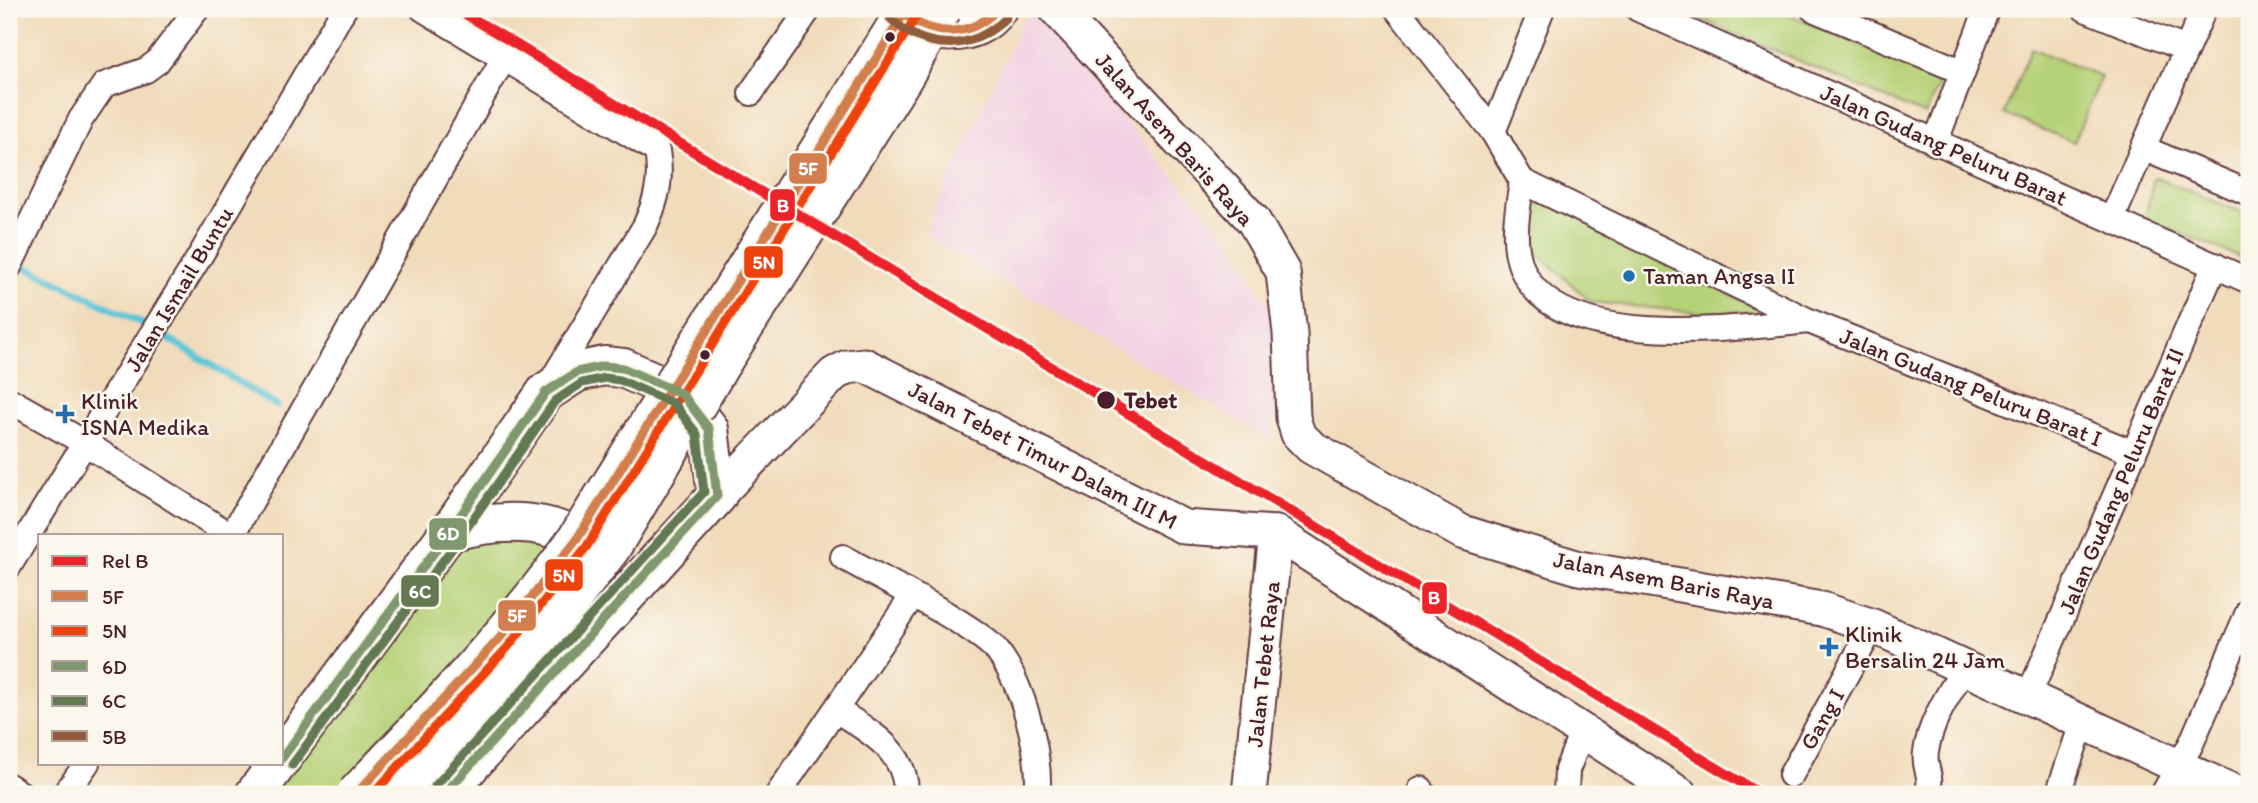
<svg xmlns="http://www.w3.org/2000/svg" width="2258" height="803" font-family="Itim,sans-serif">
<rect width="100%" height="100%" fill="#fbf7ec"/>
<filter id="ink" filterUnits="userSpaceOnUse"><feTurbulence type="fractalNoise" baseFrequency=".0143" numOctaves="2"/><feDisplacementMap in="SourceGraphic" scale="14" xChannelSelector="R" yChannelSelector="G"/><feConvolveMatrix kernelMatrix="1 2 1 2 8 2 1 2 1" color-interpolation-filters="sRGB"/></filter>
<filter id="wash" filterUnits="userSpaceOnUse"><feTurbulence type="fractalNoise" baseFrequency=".00686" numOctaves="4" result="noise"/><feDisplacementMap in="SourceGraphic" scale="28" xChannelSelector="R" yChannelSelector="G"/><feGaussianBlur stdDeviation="1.57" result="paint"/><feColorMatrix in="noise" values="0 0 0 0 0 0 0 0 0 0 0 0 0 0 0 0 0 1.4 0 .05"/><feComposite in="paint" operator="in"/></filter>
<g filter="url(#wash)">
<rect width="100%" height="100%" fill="#f0dbba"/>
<polygon fill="#f1d0e3" points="1028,10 1231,242 1279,326 1273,441 923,234"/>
<g fill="#b6d278" stroke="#807852" stroke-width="2">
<polygon points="1678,9 1777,9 1941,80 1925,115"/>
<polygon points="2031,48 2101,77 2074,142 2004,114"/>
<polygon points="2154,177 2249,215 2249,261 2145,219"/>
<polygon points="1534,193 1765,312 1702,313 1591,302 1535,251"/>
<polygon points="449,532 564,532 356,794 255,794"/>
</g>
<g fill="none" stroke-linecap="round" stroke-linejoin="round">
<polyline stroke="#5bc4d7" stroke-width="7" points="17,263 150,327 277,406"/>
</g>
</g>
<g filter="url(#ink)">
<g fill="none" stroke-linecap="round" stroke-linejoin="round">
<defs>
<g id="street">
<path d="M423 9 657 151C662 179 657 200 645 226L551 382"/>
<polyline points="1397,9 1493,132 1522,181 1809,321 2134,453"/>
<polyline points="1638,9 2249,281"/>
<polyline points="1813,9 1963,72"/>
<polyline points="2085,9 2186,49"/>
<polyline points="751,93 809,9"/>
<polyline points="1493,132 1542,9"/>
<polyline points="1935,143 1987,9"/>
<polyline points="2145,149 2249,193"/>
<path d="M1522 181C1518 208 1511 239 1521 266 1553 354 1736 328 1809 321"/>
<polyline points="2112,219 2204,9"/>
<polyline points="9,267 81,119 104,85 146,70 157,62 197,9"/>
<polyline points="9,400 85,443 230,535"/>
<polyline points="232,535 504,58"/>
<path d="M843 557C877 577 978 626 998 652 1024 687 1040 751 1038 794"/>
<polyline points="9,566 200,256 344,9"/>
<polyline points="2028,697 2215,265"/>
<path d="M836 710C869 731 907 751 906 794"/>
<polyline points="1791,775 1873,626"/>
<polyline points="9,786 21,794"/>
<polyline points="65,794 87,763"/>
<polyline points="778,794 912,597"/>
<polyline points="1420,794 1421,789"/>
<polyline points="1566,794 1567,770 1582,732"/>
<path d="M1927 794C1934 775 1923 770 1926 752 1930 722 1949 694 1964 668"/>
<polyline points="2058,794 2083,721"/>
<polyline points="2163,794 2191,744 2249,610"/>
</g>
<g id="secondary">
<polyline points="1056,9 1253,220 1283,272 1290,333 1293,418 1298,434 1311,447 1462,532 1579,568 1822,609 1873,626 2239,794"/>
<polyline points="717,496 834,374 847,367 864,365 1184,527 1276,533 1680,794"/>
<polyline points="1249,794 1276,533"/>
</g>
<g id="primary">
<path d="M903 14C929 37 976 39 997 9"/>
<path d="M449 532C499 518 567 514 601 562"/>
<polyline points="282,758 449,532 546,392 577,372 604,366 623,368 682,394 709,429 717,496 444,794"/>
<polyline points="255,794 278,763"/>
</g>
</defs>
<use href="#street" stroke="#633b40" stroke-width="28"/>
<use href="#secondary" stroke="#633b40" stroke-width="37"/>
<use href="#primary" stroke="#633b40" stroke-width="42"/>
<use href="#street" stroke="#fff" stroke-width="24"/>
<use href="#secondary" stroke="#fff" stroke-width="33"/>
<use href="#primary" stroke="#fff" stroke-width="38"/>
<defs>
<g id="primary-bridge">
<path d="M356 794C433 713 512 631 577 539L907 9"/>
<polyline points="396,794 553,623 611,548 720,365 902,79 942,9"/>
</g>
</defs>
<use href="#primary-bridge" stroke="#633b40" stroke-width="42" stroke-linecap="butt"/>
<use href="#primary-bridge" stroke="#fff" stroke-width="38"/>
<defs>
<g id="bus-1">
<path d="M899 9C928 37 969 40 997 9"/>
<polyline points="356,794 499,639 577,539 907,9"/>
</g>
<polyline id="bus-2" points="373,794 508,647 587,546 917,15"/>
<polyline id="bus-3" points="282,758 449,532 546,392 577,372 604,366 623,368 682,394 709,429 717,496 444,794"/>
<polyline id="bus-4" points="292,765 459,539 555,401 582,383 605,378 620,380 674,404 697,434 704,492 435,786"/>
<path id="bus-5" d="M890 18C924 51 973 53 1006 17"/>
</defs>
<use href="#bus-1" stroke="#fbf7ec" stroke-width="14"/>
<use href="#bus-2" stroke="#fbf7ec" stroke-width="14"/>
<use href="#bus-3" stroke="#fbf7ec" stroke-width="14"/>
<use href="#bus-4" stroke="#fbf7ec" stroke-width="14"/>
<use href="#bus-5" stroke="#fbf7ec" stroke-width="14"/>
<use href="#bus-1" stroke="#d27e4e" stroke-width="9"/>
<use href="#bus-2" stroke="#ee420d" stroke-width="9"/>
<use href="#bus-3" stroke="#7f986e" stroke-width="9"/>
<use href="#bus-4" stroke="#647952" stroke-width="9"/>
<use href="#bus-5" stroke="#905b3b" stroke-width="9"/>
<defs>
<polyline id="rail-1" points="457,9 1760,794"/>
</defs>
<use href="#rail-1" stroke="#fbf7ec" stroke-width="16"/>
<use href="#rail-1" stroke="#ec2329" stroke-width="10"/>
</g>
</g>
<g fill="#4a1f2b" stroke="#fbf7ec" stroke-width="2.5">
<circle cx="890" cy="37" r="6"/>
<circle cx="705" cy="355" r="6"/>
<circle cx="1106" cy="400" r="10"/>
</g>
<g fill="#1f6fb2" stroke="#fbf7ec" stroke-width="2.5">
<circle cx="1629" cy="276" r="7"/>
<path d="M61.5 403.5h7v7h7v7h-7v7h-7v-7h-7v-7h7z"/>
<path d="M1825.5 636.5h7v7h7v7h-7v7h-7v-7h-7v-7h7z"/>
</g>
<g text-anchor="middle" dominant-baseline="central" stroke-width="5" stroke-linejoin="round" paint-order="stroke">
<g font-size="23" fill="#4a1f2b" stroke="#fbf7ec">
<text transform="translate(1175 139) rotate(48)">Jalan Asem Baris Raya</text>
<text transform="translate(1944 145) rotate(24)">Jalan Gudang Peluru Barat</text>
<text transform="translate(179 289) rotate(-59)">Jalan Ismail Buntu</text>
<text transform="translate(1971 387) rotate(22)">Jalan Gudang Peluru Barat I</text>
<text transform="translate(1043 455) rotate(27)">Jalan Tebet Timur Dalam III M</text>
<text transform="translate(2121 481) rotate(-67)">Jalan Gudang Peluru Barat II</text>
<text transform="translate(1664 580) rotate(11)">Jalan Asem Baris Raya</text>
<text transform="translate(1263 664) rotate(-84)">Jalan Tebet Raya</text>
<text transform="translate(1822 719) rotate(-61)">Gang I</text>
</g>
<g font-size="23" fill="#4a1f2b" stroke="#fbf7ec" text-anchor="start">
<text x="1643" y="276">Taman Angsa II</text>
<text x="81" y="401">Klinik<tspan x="81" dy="26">ISNA Medika</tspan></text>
<text x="1845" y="634">Klinik<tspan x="1845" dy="26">Bersalin 24 Jam</tspan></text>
</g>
<g font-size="23" font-weight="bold" fill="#4a1f2b" stroke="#fbf7ec" text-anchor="start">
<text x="1124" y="400">Tebet</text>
</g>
</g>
<g stroke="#fbf7ec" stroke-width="2.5">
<rect x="788" y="152" width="40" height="33" rx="7" fill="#d27e4e"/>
<rect x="769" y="188" width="27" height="34" rx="7" fill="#ec2329"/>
<rect x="743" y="245" width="41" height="34" rx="7" fill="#ee420d"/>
<rect x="428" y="517" width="40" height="34" rx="7" fill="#7f986e"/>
<rect x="544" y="558" width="40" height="34" rx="7" fill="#ee420d"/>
<rect x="400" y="574" width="40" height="34" rx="7" fill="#647952"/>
<rect x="1421" y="581" width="27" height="34" rx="7" fill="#ec2329"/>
<rect x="497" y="599" width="40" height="33" rx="7" fill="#d27e4e"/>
</g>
<g font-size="19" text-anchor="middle" font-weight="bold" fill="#fff">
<text x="808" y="175">5F</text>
<text x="783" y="212">B</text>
<text x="764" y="269">5N</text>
<text x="448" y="540">6D</text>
<text x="564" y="582">5N</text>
<text x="420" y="598">6C</text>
<text x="1434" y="604">B</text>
<text x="517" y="622">5F</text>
</g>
<rect width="2258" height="803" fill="none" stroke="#fbf7ec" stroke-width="35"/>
<rect x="38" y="534" width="245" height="231" fill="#fbf7ec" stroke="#b4a19f" stroke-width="2"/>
<rect x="52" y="556" width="35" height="10" fill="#ec2329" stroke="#b4a19f" stroke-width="2"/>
<text x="102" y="568" font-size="21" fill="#4a1f2b">Rel B</text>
<rect x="52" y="591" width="35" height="10" fill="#d27e4e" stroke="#b4a19f" stroke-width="2"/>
<text x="102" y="604" font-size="21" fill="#4a1f2b">5F</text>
<rect x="52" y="626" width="35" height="10" fill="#ee420d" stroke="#b4a19f" stroke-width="2"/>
<text x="102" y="638" font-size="21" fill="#4a1f2b">5N</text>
<rect x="52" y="661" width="35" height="10" fill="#7f986e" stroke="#b4a19f" stroke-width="2"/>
<text x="102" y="674" font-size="21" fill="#4a1f2b">6D</text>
<rect x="52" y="696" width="35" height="10" fill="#647952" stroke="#b4a19f" stroke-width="2"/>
<text x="102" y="708" font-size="21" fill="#4a1f2b">6C</text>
<rect x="52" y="731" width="35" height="10" fill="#905b3b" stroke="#b4a19f" stroke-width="2"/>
<text x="102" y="744" font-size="21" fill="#4a1f2b">5B</text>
</svg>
